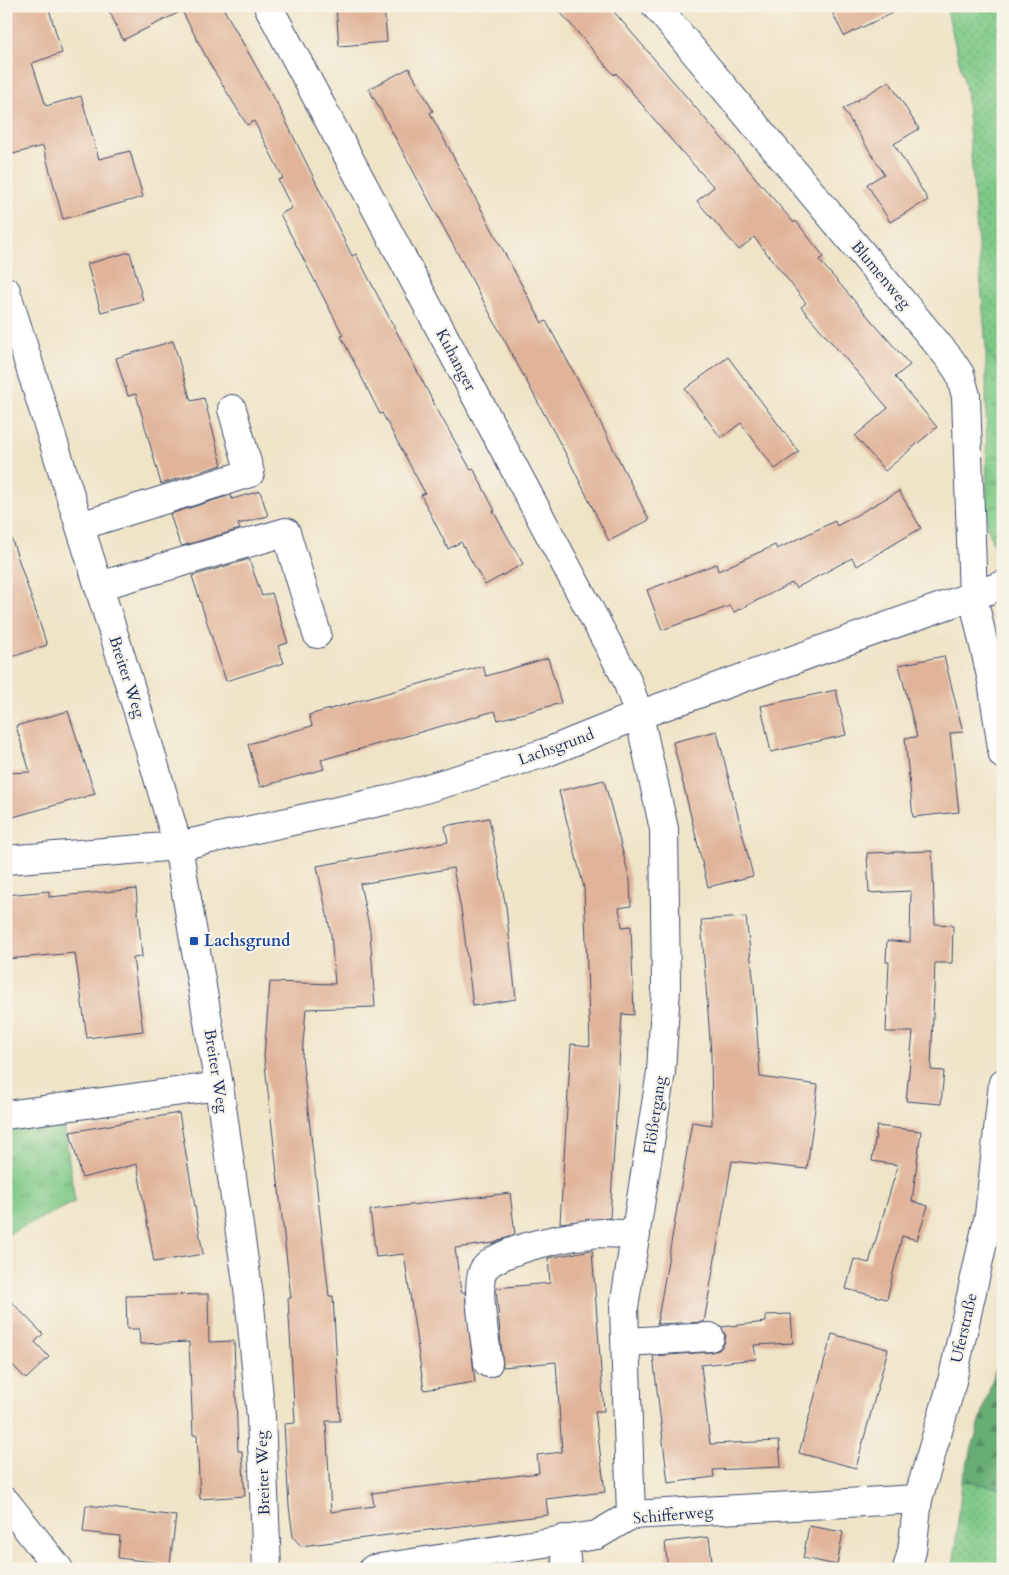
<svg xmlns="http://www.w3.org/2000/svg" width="1009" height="1575" font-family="Cardo,serif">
<defs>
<pattern id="grass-tufts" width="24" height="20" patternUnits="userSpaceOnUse" patternTransform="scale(1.25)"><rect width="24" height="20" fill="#7fc987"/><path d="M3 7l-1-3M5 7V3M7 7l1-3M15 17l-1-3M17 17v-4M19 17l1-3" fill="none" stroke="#67a472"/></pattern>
<pattern id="forest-firs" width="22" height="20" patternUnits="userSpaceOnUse" patternTransform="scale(1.25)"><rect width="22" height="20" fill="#67ad74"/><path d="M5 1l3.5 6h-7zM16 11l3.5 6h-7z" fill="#548d62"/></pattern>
<pattern id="garden-dots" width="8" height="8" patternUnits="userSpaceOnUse" patternTransform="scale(1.25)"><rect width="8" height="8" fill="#7fc987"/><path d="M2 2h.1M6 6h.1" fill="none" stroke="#67a472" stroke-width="1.8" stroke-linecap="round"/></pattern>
</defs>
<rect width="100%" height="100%" fill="#f7f3e8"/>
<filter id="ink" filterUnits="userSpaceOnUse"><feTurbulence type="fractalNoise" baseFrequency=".02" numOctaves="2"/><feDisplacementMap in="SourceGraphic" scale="10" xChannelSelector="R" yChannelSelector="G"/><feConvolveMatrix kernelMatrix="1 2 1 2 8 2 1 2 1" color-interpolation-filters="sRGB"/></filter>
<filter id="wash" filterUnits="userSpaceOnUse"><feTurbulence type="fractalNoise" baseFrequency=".0096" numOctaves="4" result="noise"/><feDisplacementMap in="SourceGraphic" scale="20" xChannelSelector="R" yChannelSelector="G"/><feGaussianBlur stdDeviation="1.12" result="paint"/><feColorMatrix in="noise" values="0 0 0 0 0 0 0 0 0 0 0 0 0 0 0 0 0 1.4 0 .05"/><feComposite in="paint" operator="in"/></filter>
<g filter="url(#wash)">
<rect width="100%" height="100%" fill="#efe4c7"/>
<g fill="url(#grass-tufts)" stroke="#4d7c72">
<polygon points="986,349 1003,372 1003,551 996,551 987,527"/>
<polygon points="63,1117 75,1202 6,1235 6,1125"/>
</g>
<polygon fill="url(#forest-firs)" stroke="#416e69" points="1003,1344 1003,1489 962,1481"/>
<g fill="url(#garden-dots)" stroke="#4d7c72">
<polygon points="946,6 1003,6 1003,372 986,349 966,90"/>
<polygon points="962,1481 1003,1489 1003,1569 953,1569"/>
</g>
<g id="blocks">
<g fill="#e1b49a">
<polygon points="6,6 48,6 62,53 32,63 46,106 81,96 99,159 130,151 143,197 63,219 43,146 13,154 6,131"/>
<polygon points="107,6 222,6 279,107 352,256 356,254 438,411 471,470 473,468 495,511 493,511 523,564 485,585 461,542 448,549 421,495 425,493 382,413 380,414 341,336 343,335 280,214 292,208 278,180 283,178 254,121 247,125 211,66 182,11 123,40"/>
<polygon points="336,6 384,6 387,42 339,46"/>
<polygon points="555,6 609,6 794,223 796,221 824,257 819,260 910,365 895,377 937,427 885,471 855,436 888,408 801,307 806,303 754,237 739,250 697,201 714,187 673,142 616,73 614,75"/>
<polygon points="829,6 907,6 844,36"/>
<polygon points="409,68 433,111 430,113 542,323 546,321 594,410 649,520 609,541 569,460 369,89"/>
<polygon points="889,81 919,129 894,144 928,200 890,222 867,184 884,174 843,109"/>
<polygon points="130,252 143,301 101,312 87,264"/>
<polygon points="173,341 191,401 204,398 222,465 161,484 136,394 128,396 116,358"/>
<polygon points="728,357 799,452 775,469 741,423 721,438 685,389"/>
<polygon points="260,491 268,516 238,524 240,529 182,546 179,542 170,514 231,495 232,499"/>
<polygon points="899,491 921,528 857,566 852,558 796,588 792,583 734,612 730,606 662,630 647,590 716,564 718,571 775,545 777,549 835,521 837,526"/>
<polygon points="10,534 47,645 6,659 6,535"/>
<polygon points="249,559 262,596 272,593 288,643 278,646 284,663 226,681 192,576"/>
<polygon points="944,656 963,732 950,733 959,812 913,817 905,738 917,737 899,665"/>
<polygon points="548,658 561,703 498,720 495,711 321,760 324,769 260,787 248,744 312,726 309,715 483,666 486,676"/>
<polygon points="836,690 846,735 771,752 761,706"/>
<polygon points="68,711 95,794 6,819 6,773 30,772 16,726"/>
<polygon points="717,731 753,876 708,887 673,742"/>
<polygon points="604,780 630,880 631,906 619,908 622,927 631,926 634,1015 622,1014 610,1218 560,1223 571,1044 590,1046 584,888 559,791"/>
<polygon points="489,818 506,907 516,999 473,1006 462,915 453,868 360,884 370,931 375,1007 306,1009 302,1056 329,1296 333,1296 340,1421 326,1421 331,1512 374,1506 372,1493 539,1473 537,1455 562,1452 556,1362 503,1367 496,1288 550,1283 548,1258 592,1250 604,1411 595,1411 605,1492 546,1499 548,1515 301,1546 293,1537 289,1506 284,1424 295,1423 288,1298 291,1298 264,1056 270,982 335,984 331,934 317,866 448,842 445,826"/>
<polygon points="932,851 935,924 953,925 952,963 935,963 931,1070 944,1071 941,1104 906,1101 913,1032 886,1032 889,962 886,962 887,941 910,942 911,891 869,893 867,853"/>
<polygon points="136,889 142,957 133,958 143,1031 87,1038 75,953 6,959 6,895 49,891 49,897"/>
<polygon points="746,917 754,985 760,1077 818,1085 807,1169 732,1161 704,1322 657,1324 692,1122 712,1125 711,1053 701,920"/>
<polygon points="179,1113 203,1254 154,1262 137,1164 82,1178 70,1132"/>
<polygon points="877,1126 921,1131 912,1201 928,1206 917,1240 902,1236 887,1299 846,1289 854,1259 869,1263 898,1165 872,1161"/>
<polygon points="510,1193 515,1234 494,1243 455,1248 461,1292 465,1292 475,1382 424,1390 404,1254 376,1257 370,1210"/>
<polygon points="208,1294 209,1342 234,1341 238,1451 242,1451 245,1496 200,1499 197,1435 193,1435 189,1342 140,1344 139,1329 127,1329 126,1296"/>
<polygon points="6,1296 43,1334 35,1342 49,1357 26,1379 6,1358"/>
<polygon points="791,1314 793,1343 754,1345 756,1359 701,1365 710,1444 779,1441 781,1467 713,1470 714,1477 668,1483 653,1356 711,1352 719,1350 724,1344 726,1336 721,1327 766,1322 766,1315"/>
<polygon points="832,1334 888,1349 856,1468 799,1453"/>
<polygon points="86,1505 176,1516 170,1564 118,1558 120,1536 83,1532"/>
<polygon points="809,1526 843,1532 837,1565 803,1558"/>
<polygon points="709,1537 713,1569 668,1569 665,1542"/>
</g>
</g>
</g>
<g filter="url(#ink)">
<use href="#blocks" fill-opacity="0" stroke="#3b4a6e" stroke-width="1"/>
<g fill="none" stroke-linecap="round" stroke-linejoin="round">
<defs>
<g id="minor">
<polyline points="268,6 626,678 639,715 664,829 666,988 661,1072 624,1307 631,1515"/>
<polyline points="656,6 950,359 960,374 966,396 973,597 992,681 1003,755"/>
<polyline points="6,291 147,740 178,846 219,1086 249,1296 261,1417 267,1569"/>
<polyline points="80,526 250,473 232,409"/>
<polyline points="99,586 286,532 317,634"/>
<polyline points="6,860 178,846 388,800 545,753 639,715 1003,585"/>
<polyline points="6,1115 219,1086"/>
<polyline points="626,1342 710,1337"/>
<path d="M488 1363C486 1343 475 1287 483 1271 494 1249 577 1234 602 1233 613 1233 625 1235 636 1235"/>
<polyline points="6,1502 59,1569"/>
<polyline points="564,1539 567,1569"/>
<polyline points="373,1569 597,1535 631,1515 918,1499"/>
<polyline points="907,1569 912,1551 918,1499 950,1390 989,1215 1003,1083"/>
</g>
</defs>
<use href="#minor" stroke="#3b4a6e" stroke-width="30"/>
<use href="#minor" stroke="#fff" stroke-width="28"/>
</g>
</g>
<rect fill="#1a4fb4" stroke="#f7f3e8" stroke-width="2" x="189" y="936" width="10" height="10" rx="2.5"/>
<g text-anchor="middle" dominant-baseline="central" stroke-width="4.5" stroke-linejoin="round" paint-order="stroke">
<g font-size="16" fill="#1b2f5e" stroke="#f7f3e8">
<text transform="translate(881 275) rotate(50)">Blumenweg</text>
<text transform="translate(456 360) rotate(62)">Kuhanger</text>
<text transform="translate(127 677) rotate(72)">Breiter Weg</text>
<text transform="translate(556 747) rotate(-20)">Lachsgrund</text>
<text transform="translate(216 1071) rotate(81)">Breiter Weg</text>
<text transform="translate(655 1115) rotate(-82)">Flößergang</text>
<text transform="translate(964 1328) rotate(-77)">Uferstraße</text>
<text transform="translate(263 1473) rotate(-92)">Breiter Weg</text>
<text transform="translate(673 1515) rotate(-5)">Schifferweg</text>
</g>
<g font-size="16" font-weight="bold" fill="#164399" stroke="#f7f3e8" text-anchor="start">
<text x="204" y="941">Lachsgrund</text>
</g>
</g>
<rect width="1009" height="1575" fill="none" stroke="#f7f3e8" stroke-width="25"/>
</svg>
